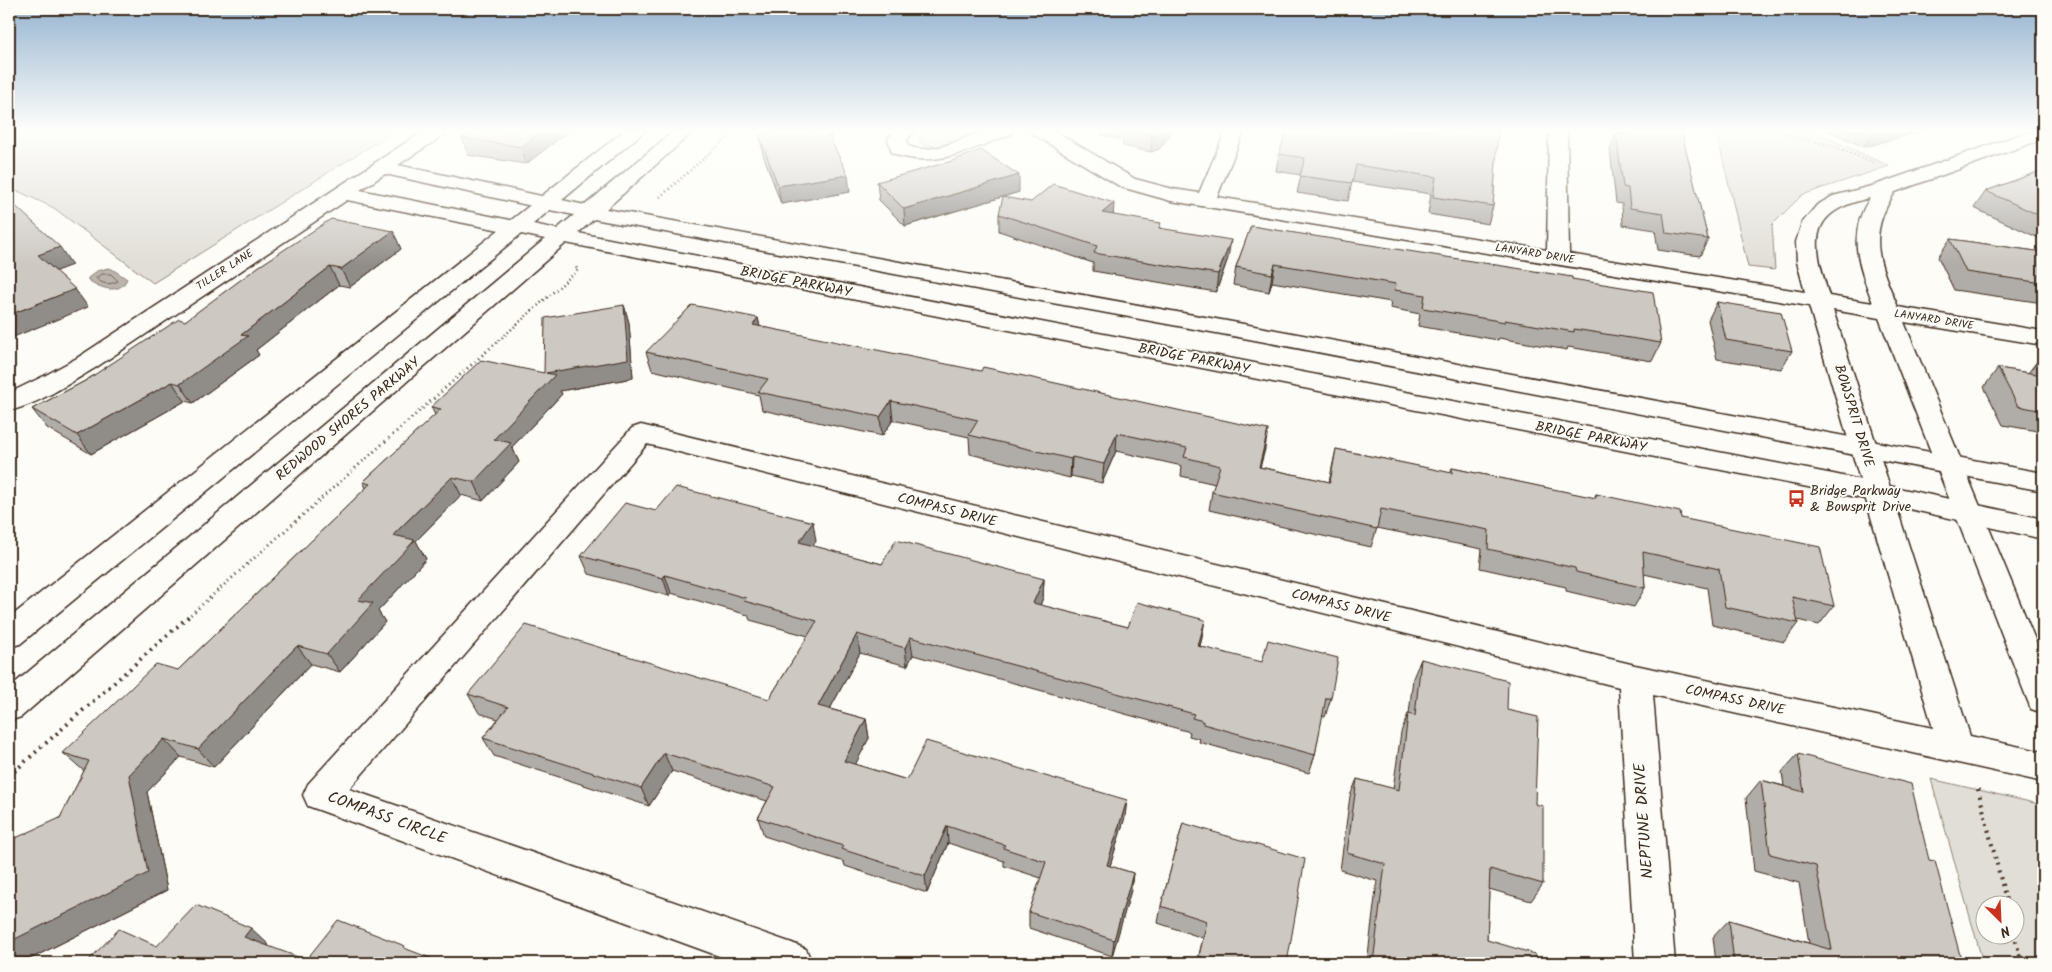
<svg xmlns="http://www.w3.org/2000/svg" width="2052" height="972" font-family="Kalam,sans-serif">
<rect width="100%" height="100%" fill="#fdfcf7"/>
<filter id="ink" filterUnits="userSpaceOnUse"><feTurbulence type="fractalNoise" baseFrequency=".02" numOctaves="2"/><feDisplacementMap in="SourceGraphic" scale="10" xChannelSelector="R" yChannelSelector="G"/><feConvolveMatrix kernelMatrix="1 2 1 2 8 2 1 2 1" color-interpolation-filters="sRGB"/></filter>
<g filter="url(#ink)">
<g fill="#e1ded7" stroke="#8e847a" fill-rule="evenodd">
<polygon points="9,130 396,130 153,283 54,208 20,192 9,189"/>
<path d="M932 130H987C968 137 941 153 921 143L919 137 923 133Z"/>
<polygon points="1716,130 1810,130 1889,166 1802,195 1772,225 1775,270 1748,267"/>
<path d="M1931 779 2043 805V963H1983ZM2014 904V934H1984V904Z"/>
</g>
<path fill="#bbb4ad" stroke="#887d74" d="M108 268 112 269 127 279C119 296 100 288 88 280V278L97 271Z"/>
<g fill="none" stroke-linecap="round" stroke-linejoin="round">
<path stroke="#6e6157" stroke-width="1" d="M103 274H111L118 281C110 285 102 285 96 278Z"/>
<defs>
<g id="street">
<path d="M425 130H447L445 134 398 165 546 197 553 199 556 203 553 207 546 209 385 174 360 190 515 221 522 223 525 227 522 231 515 233 347 200 95 368C68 384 39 404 9 411V393L46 375 77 358Z"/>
<path d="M895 130H915L907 140 908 146C933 156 961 138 985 131 993 129 1004 130 1013 130L1011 134C973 149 932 170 892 153L888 139Z"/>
<path d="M1031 130H1053L1135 179 1173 189 1199 193 1226 130H1244L1217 197 1547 250 1549 130H1567L1569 254 1805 292 1797 262 1796 242 1802 223 1817 205 1833 196 1875 185 2033 130H2043V139L1895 192C1866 236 1879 263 1898 307L2043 331V345L1904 322 2043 659V713L2031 709 2027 699 1879 318 1833 310 1970 736 2043 752V782L1653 695 1675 963H1635L1619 687 647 444 349 789 792 943 806 949 812 963H738L308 806 303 795 308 784 632 428 641 425 1635 665 1933 728 1809 306 1171 201 1121 187 1033 134ZM1870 198C1846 234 1859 267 1873 303L1829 296C1813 243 1805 212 1870 198Z"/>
</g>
<path id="secondary" d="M625 130H646L562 200 585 205 675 130H695L606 209 1249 325 2043 473V491L1249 339 594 219 578 233 1833 474 2043 519V539L1833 492 566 243 21 717 9 721V688L545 239 521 234 20 644 9 647V618ZM550 210 574 215 557 229 533 224Z"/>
</defs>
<use href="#street" stroke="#3b2a1e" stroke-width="3"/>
<use href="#secondary" stroke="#3b2a1e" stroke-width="3"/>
<g stroke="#3b2a1e" stroke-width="2.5" stroke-dasharray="1 3" stroke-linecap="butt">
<polyline points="1778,130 1797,138 1831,145 1874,163"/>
<polyline points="660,197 736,130"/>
<polyline points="496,343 578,270 575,266"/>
</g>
<polyline stroke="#3b2a1e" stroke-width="3" stroke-dasharray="1 4" stroke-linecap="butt" points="187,618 497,342"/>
<g stroke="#3b2a1e" stroke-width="4" stroke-dasharray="2 5" stroke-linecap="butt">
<polyline points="9,776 189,616"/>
<polyline points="1978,789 2007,904"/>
<polyline points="2014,934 2022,963"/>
</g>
<use href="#street" fill="#fdfcf7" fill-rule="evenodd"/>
<use href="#secondary" fill="#fdfcf7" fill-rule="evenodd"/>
</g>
<g fill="#b0aca7" stroke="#3b2a1e">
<polygon points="473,130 570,130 526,164 468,155 462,138"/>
<polygon points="766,130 835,130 829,138 850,192 781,204 763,154 760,137"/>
<polygon points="1102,130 1174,130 1159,149 1151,152 1123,146 1123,140 1101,135"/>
<polygon points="1498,130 1493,206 1488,224 1428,214 1431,194 1352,182 1348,201 1297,193 1301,175 1276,171 1279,154"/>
<polygon points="1619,130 1681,130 1708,239 1700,256 1658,250 1655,230 1623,225 1622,204 1616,203 1610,149 1616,133 1619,134"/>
<polygon points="1827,130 1926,130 1864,147"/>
<polygon points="2043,170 2043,240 1974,208 1986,191"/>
<polygon points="877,182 1019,192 905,226 879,200"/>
<polygon points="999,214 1114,215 1160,228 1228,258 1216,292 1093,271 1093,263 999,231"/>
<polygon points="1251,226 1572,279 1661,343 1652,361 1568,347 1567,350 1499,338 1498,340 1418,326 1420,314 1390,308 1391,302 1272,282 1269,292 1233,285 1236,267"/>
<polygon points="393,231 401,249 350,287 339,285 256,350 259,355 193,403 185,401 91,454 47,428 32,409 85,381 185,321"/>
<polygon points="1950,239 2043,252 2043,303 1954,290 1938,257"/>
<polygon points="1717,302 1792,351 1781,369 1717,359 1708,320"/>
<polygon points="624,305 629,323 633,378 560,391 562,394 512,447 519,462 483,501 461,495 416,541 426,559 378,611 385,622 340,672 311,664 214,767 181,757 147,792 167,890 22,963 9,963 60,818 84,771 63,753 178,670 366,488 363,482 435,415 431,407 544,373"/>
<polygon points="758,318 760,327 1265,449 1260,467 1329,482 1336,449 1450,473 1452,468 1594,498 1596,494 1681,518 1834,606 1819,625 1797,620 1798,623 1784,642 1712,625 1707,588 1644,574 1645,588 1634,607 1566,591 1566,587 1480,568 1482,549 1377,528 1371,547 1209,510 1212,492 1215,484 1181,476 1182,466 1116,451 1102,483 1071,476 1070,478 970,454 969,437 893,420 882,436 762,410 759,395 652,370 646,352"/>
<polygon points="2042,355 2043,355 2043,432 2003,425 1984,387 1998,368 2028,373"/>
<polygon points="656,511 816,541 813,546 882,564 1044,579 1043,598 1040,605 1128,627 1202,638 1200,646 1331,698 1325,717 1322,716 1315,755 1309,773 1199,742 1200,739 1189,736 1190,732 913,655 907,666 860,653 830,709 866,719 869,738 855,764 907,780 1125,817 1110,866 1133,873 1131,890 1112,956 1029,928 1029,912 1041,878 1004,866 1004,861 948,843 927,893 845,866 844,862 764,836 758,818 767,801 672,771 649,806 494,756 483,738 498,719 479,713 468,694 769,699 808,636 750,620 748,615 671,593 669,596 589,574 581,556"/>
<polygon points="1421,659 1507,710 1535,804 1543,884 1531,901 1489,889 1487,940 1535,963 1367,963 1377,881 1340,870 1350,796 1357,779 1393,789 1401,732 1408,714 1409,714 1413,678"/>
<polygon points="1798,754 1929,860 1962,963 1716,963 1713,937 1729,920 1809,943 1799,883 1754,871 1746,798 1761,780 1784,786 1782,772"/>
<polygon points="1183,823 1287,963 1197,963 1203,938 1158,923 1161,906"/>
</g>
<g fill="#908c88" stroke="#3b2a1e">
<polygon points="543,130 570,130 526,164 521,147"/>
<polygon points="824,130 835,130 826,143"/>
<polygon points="1163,130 1174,130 1159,149 1151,152 1152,135"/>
<polygon points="1874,130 1926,130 1864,147 1873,131"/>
<polygon points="848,175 850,192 781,204 778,186"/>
<polygon points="1019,175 1019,192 905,226 904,209"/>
<polygon points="1114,203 1113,220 1102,213"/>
<polygon points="393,231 401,249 350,287 341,269"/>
<polygon points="1231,240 1228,258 1216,292 1218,274"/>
<polygon points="60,247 72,265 51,273 38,255"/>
<polygon points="1275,264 1272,282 1269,292 1272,274"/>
<polygon points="330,267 339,285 256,350 259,355 193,403 180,384 241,335"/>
<polygon points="75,289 88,307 11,338 9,336 9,315"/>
<polygon points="624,305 629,323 633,378 560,391 562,394 512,447 519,462 483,501 474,482 494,439 546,373"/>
<polygon points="758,318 762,337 753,325"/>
<polygon points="172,382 185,401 91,454 77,435"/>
<polygon points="891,401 893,420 882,436 880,417"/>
<polygon points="1268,430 1265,449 1255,486 1259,467"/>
<polygon points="1117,433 1116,451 1102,483 1104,464"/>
<polygon points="1072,457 1071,476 1070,478 1071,459"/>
<polygon points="452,477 461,495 416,541 426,559 378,611 385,622 340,672 327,654 358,600 393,535"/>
<polygon points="813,522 816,541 803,561 799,542"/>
<polygon points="665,575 671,593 669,596 663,578"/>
<polygon points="1044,579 1043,598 1033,622 1033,603"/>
<polygon points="1205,620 1202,638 1194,664 1198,646"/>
<polygon points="857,634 860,653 822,724 818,706"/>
<polygon points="910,637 913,655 907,666 905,648"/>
<polygon points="297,646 311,664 214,767 198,749"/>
<polygon points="866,719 869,738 848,779 844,761"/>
<polygon points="164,739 181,757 147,792 167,890 22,963 9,963 9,942 129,775"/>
<polygon points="664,753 672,771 649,806 641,788"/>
<polygon points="1127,800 1125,817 1105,882 1107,865"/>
<polygon points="947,826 948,843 927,893 925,876"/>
<polygon points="1133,873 1131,890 1112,956 1114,940"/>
<polygon points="251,928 269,945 262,953 244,937"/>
</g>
<g fill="#cdc8c2" stroke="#3b2a1e">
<polygon points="473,130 543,130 521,147 462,138"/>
<polygon points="766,130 826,130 848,175 778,186 760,137"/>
<polygon points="1128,130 1163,130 1161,132 1152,135"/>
<polygon points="1287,130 1498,130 1493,206 1433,197 1436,177 1356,165 1352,183 1300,176 1305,158 1279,154"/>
<polygon points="1626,130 1681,130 1708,239 1666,233 1663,213 1630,208 1628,188 1623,187 1616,133 1627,134"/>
<polygon points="981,150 1019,175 904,209 877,182 952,161"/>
<polygon points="2043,170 2043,217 1986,191"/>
<polygon points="1053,184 1114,203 1102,213 1161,223 1159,228 1231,240 1218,274 1094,253 1097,246 999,214 1003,197 1031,202"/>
<polygon points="9,200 60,247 38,255 75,289 9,315"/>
<polygon points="331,219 393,231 341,269 330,267 241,335 248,336 180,384 172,382 77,435 32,409 85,381 179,319 185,321 258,267"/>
<polygon points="1251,226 1572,277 1572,279 1653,292 1661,343 1574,329 1574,332 1505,320 1505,322 1423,308 1425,295 1395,290 1396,284 1275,264 1272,274 1236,267"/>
<polygon points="1950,239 2043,252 2043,283 1966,272"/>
<polygon points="1717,302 1781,312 1792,351 1726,340"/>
<polygon points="624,305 628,359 546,373 555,375 494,439 511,443 474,482 452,477 393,535 415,540 358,600 373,603 327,654 297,646 198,749 164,739 129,775 148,873 9,942 9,841 60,818 89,761 63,753 156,664 178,670 370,484 363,482 441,409 431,407 481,360 544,373 545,318"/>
<polygon points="692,305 758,318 753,325 981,371 983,367 1268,430 1259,467 1330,482 1336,449 1452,473 1452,468 1596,498 1596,494 1680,512 1681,518 1820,547 1834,606 1792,597 1798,623 1725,607 1719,569 1643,552 1645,588 1576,572 1575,568 1488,549 1489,530 1381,509 1377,529 1212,492 1220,466 1184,457 1187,448 1117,433 1104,464 1072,457 1071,459 969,435 978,420 891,401 880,417 758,392 768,379 646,352"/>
<polygon points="1998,368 2043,375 2043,411 2018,406"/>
<polygon points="676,487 813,522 799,542 882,564 896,540 1044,579 1033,603 1128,627 1137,602 1205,620 1198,646 1262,662 1268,640 1338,658 1331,698 1326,698 1315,755 1203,724 1203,721 1192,718 1194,714 910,637 905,648 857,634 818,706 866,719 844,761 907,780 926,741 1127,800 1107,865 1133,873 1114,940 1029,912 1046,862 1003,848 1005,845 947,826 925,876 841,849 843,846 758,818 775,787 664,753 641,788 483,738 508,707 468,694 526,625 769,699 817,621 744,601 746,598 665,575 663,578 581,556 625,503 656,511"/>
<polygon points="1421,659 1508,681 1507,710 1538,717 1535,804 1543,806 1543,884 1490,869 1487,940 1535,954 1535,963 1373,963 1385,864 1347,853 1357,779 1399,790 1408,714 1415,716"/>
<polygon points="1798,754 1911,784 1929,860 1935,861 1962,963 1734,963 1729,920 1832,950 1816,866 1770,854 1761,780 1804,792"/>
<polygon points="1183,823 1305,859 1287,963 1220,963 1199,956 1207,921 1161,906"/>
<polygon points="196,905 251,928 244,937 306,960 338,920 405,946 404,948 443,963 86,963 119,929 157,946"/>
</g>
</g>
<linearGradient id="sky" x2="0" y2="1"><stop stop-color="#96b4d0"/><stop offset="0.49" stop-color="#fefefb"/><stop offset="1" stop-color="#fefefb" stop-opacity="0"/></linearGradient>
<rect width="2052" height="266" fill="url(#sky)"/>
<defs>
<symbol id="bus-bare" viewBox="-9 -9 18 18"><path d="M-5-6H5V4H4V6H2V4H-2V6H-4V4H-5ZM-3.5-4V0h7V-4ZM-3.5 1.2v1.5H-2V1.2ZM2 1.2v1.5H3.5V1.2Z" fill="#c8321e" stroke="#fdfcf7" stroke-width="2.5" paint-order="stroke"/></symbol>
</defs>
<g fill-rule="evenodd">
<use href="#bus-bare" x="1784" y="486" width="25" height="25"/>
</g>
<g text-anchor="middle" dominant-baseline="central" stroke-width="4" stroke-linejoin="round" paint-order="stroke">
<g font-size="11" fill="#3b2a1e" stroke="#fdfcf7">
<text transform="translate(1535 254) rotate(9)">LANYARD DRIVE</text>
<text transform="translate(225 270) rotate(-33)">TILLER LANE</text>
<text transform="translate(1934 320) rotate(9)">LANYARD DRIVE</text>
</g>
<g font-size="14" fill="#3b2a1e" stroke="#fdfcf7">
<text transform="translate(796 282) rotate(11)">BRIDGE PARKWAY</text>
<text transform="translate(1194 359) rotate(11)">BRIDGE PARKWAY</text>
<text transform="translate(1854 416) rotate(73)">BOWSPRIT DRIVE</text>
<text transform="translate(348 419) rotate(-40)">REDWOOD SHORES PARKWAY</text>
<text transform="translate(1591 437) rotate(11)">BRIDGE PARKWAY</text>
<text transform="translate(947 510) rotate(14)">COMPASS DRIVE</text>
<text transform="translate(1341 606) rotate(14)">COMPASS DRIVE</text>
<text transform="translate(1735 700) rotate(12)">COMPASS DRIVE</text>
</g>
<g font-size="14" fill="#3b2a1e" stroke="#fdfcf7" text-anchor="start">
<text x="1810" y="491">Bridge Parkway<tspan x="1810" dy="16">&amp; Bowsprit Drive</tspan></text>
</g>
<g font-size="16" fill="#3b2a1e" stroke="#fdfcf7">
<text transform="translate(387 818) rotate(20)">COMPASS CIRCLE</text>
<text transform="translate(1644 821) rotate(-94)">NEPTUNE DRIVE</text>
</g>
</g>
<rect width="2052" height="972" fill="none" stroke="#fdfcf7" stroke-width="30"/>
<rect x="15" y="15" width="2022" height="942" fill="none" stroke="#3b2a1e" stroke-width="2" filter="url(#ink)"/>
<g transform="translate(2000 920) rotate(156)"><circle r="24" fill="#fdfcf7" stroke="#afa8a0"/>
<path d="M0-4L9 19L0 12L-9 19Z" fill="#c8321e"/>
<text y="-8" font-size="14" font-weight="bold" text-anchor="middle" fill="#3b2a1e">N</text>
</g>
</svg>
